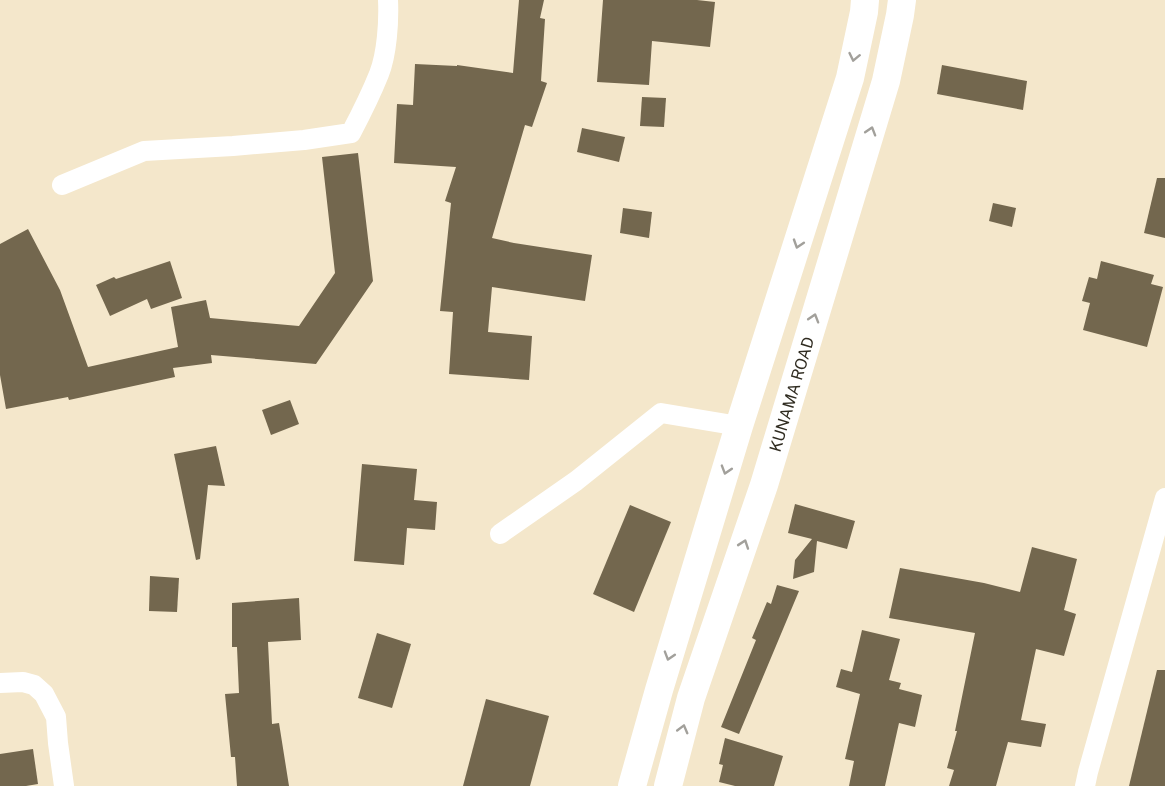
<svg xmlns="http://www.w3.org/2000/svg" width="1165" height="786" font-family="'Public Sans',sans-serif">
<rect width="100%" height="100%" fill="#f4e7cb"/>
<g fill="#73674e">
<polygon points="519,0 544,0 540,18 545,19 541,81 547,83 532,127 525,125 492,238 514,243 592,255 585,301 492,287 488,332 532,336 529,380 449,374 453,312 440,311 451,203 445,201 456,167 394,163 397,104 413,105 415,64 457,66 457,65 513,73"/>
<polygon points="603,0 697,0 715,2 710,47 652,41 649,85 597,82"/>
<polygon points="942,65 1027,81 1023,110 937,94"/>
<polygon points="642,97 666,98 664,127 640,126"/>
<polygon points="582,128 625,137 619,162 577,152"/>
<polygon points="358,153 373,281 316,364 211,355 212,363 173,368 175,377 69,400 68,397 6,409 0,375 0,244 28,229 60,290 88,367 178,347 171,307 206,300 210,318 299,326 335,273 322,157"/>
<polygon points="1157,178 1165,178 1165,238 1144,233"/>
<polygon points="993,203 1016,208 1012,227 989,221"/>
<polygon points="623,208 652,212 649,238 620,233"/>
<polygon points="170,261 182,298 151,309 147,299 110,316 96,285 114,277 116,279"/>
<polygon points="1101,261 1154,275 1151,284 1163,287 1147,347 1083,330 1090,303 1082,301 1089,277 1097,279"/>
<polygon points="290,400 299,424 271,435 262,410"/>
<polygon points="216,446 225,486 208,485 200,559 196,560 174,454"/>
<polygon points="362,464 417,469 414,500 437,502 435,530 407,528 404,565 354,561"/>
<polygon points="795,504 855,521 847,549 817,541 814,572 793,579 795,560 812,539 788,533"/>
<polygon points="630,505 671,522 634,612 593,594"/>
<polygon points="1032,547 1077,559 1064,610 1076,614 1064,656 1036,649 1021,720 1046,724 1041,747 1008,742 996,786 949,786 954,770 947,768 957,731 955,731 975,633 889,618 900,568 984,583 1020,592"/>
<polygon points="150,576 179,578 177,612 149,611"/>
<polygon points="777,585 799,591 739,734 721,727 756,640 752,638 767,602 771,604"/>
<polygon points="299,598 301,640 268,642 272,724 279,723 289,786 237,786 235,757 231,757 225,694 239,693 237,647 232,647 232,603"/>
<polygon points="862,630 900,639 889,680 901,683 899,689 922,695 915,727 899,723 885,786 849,786 854,761 845,759 860,694 836,687 841,669 852,672"/>
<polygon points="377,633 411,644 392,708 358,698"/>
<polygon points="1157,670 1165,670 1165,786 1129,786"/>
<polygon points="486,699 549,716 530,786 463,786"/>
<polygon points="725,738 783,756 774,786 735,786 719,782 723,765 719,764"/>
<polygon points="33,749 38,784 26,786 0,786 0,754"/>
</g>
<g fill="none" stroke-linecap="round" stroke-linejoin="round">
<g stroke="#fff" stroke-width="20">
<path d="M62 185 144 151 233 146 304 140 351 133C361 114 371 94 379 74 387 54 389 21 388 0"/>
<polyline points="500,534 576,481 661,413 739,426"/>
<polyline points="0,683 23,682 34,685 44,694 56,717 58,743 64,786"/>
<polyline points="1085,786 1088,772 1165,498"/>
</g>
<g stroke="#fff" stroke-width="28">
<polyline points="632,786 659,690 739,426 850,78 864,12 865,0"/>
<path id="s1" d="M668 786 691 698 764 485 886 81 900 15 902 0"/>
</g>
</g>
<defs><path id="oneway-chevron" d="M-2-3.5L2.5 0L-2 3.5" fill="none" stroke-width="1.6" stroke-linecap="round" stroke-linejoin="round" transform="scale(1.5)"/></defs>
<g stroke="#a2a09b">
<use href="#oneway-chevron" transform="translate(854 57) rotate(102)"/>
<use href="#oneway-chevron" transform="translate(871 131) rotate(-73)"/>
<use href="#oneway-chevron" transform="translate(798 244) rotate(108)"/>
<use href="#oneway-chevron" transform="translate(814 318) rotate(-73)"/>
<use href="#oneway-chevron" transform="translate(726 470) rotate(107)"/>
<use href="#oneway-chevron" transform="translate(744 544) rotate(-71)"/>
<use href="#oneway-chevron" transform="translate(669 656) rotate(107)"/>
<use href="#oneway-chevron" transform="translate(683 729) rotate(-75)"/>
</g>
<g text-anchor="middle" dominant-baseline="central" stroke-width="6" stroke-linejoin="round" paint-order="stroke">
<g font-size="16" fill="#302c21" stroke="#fff">
<text stroke="none"><textPath href="#s1" startOffset="411">KUNAMA ROAD</textPath></text>
</g>
</g>
</svg>
